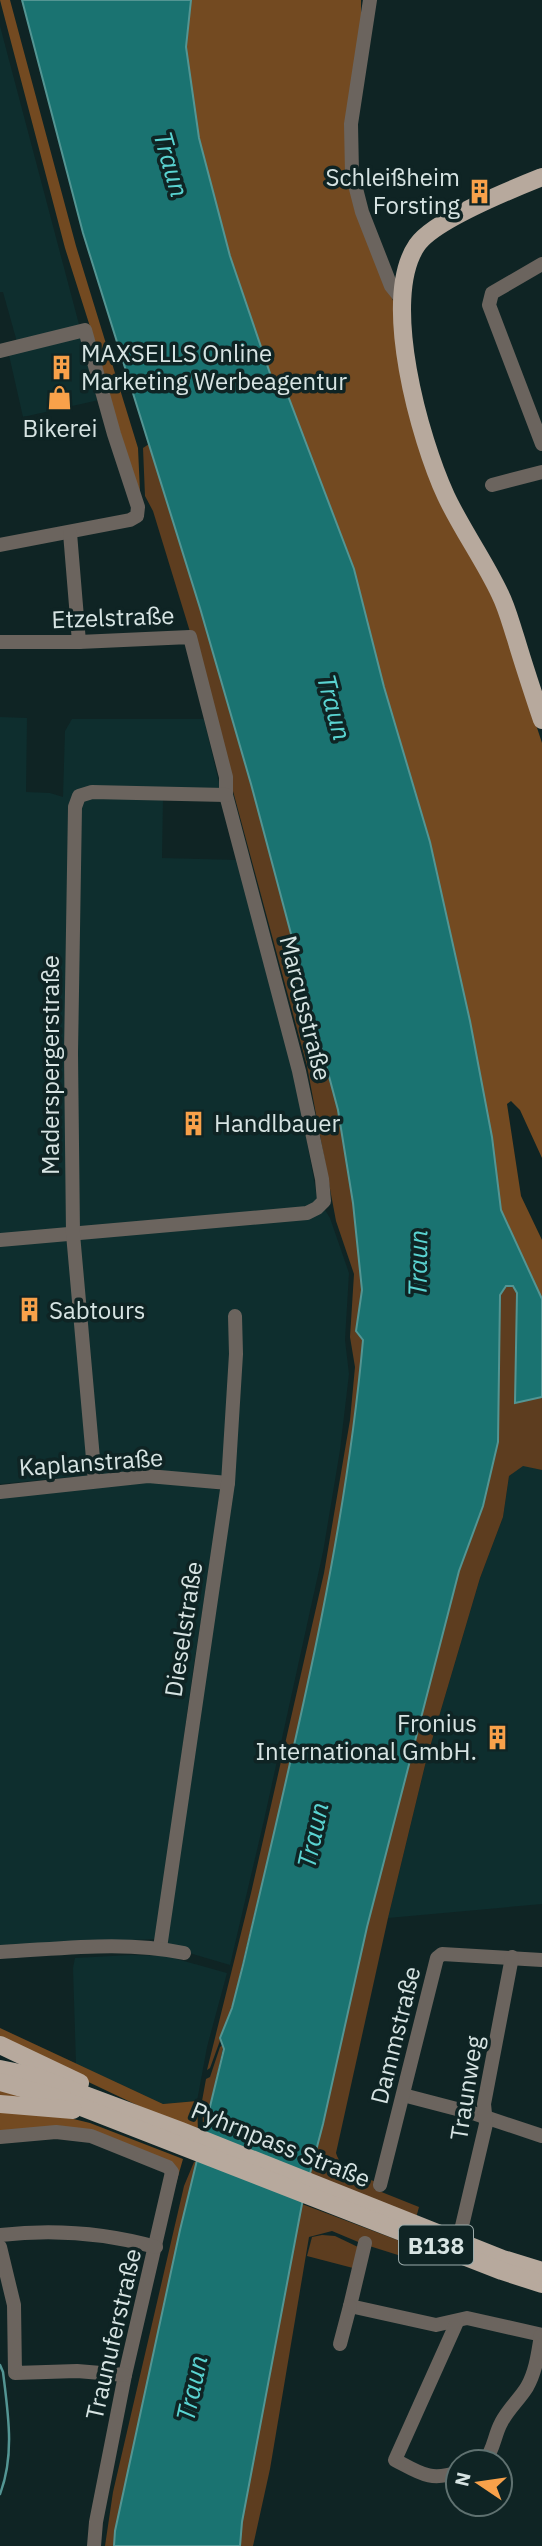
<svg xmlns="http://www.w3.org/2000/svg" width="542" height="2546" font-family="'IBM Plex Sans',sans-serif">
<rect width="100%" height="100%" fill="#0f2424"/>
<g fill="#0e2e2e">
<polygon points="0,26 99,400 23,417 9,355 17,342 3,292 0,292"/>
<polygon points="0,717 27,718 26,792 50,793 63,797 65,731 72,719 204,719 223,800 163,799 162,858 238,860 298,1092 317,1197 330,1218 349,1273 345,1340 349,1374 340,1450 323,1552 264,1820 230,1965 162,1945 233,1480 100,1474 0,1484"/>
<polygon points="522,1465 542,1470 542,1904 388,1918 427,1757 480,1578 503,1517 509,1476"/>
<polygon points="125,1481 170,1483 221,1490 193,1671 156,1939 0,1945 0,1495"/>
<polygon points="131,1955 166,1956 227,1973 207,2047 197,2101 163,2104 76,2064 73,1968 75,1958"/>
</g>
<g fill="#5d3d1f">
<path d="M149 444 200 608 251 784 338 1110 353 1203 362 1290 356 1331 363 1340C343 1566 284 1787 232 2008L210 2068 207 2070 251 1893 324 1573 350 1420 355 1367 350 1337 354 1274 336 1221 307 1066 191 635 153 511 145 496 143 448Z"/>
<path d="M506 1286H513L517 1293 516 1402 542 1397V1470L523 1466 509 1476 503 1517 480 1578 427 1757 388 1918 336 2153C342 2172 360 2176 377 2182L374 2189 419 2207 416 2218 309 2175 323 2124 367 1927 459 1571 483 1506 498 1442 500 1295Z"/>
<polygon points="224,2044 205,2129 203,2129 202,2101 206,2079 210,2077 220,2047"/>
<polygon points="194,2162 197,2162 115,2531 114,2546 105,2546 113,2492 184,2186"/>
<polygon points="302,2204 421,2249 417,2261 363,2244 332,2231 309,2237 270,2469 253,2546 240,2546 242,2522"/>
<polygon points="322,2235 335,2236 358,2247 353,2268 307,2256 312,2237"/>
</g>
<g fill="#734a21">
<polygon points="0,0 10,0 76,246 138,448 140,492 136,491 93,336 65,248"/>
<polygon points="191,0 361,0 361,22 349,100 366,225 396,309 406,393 492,590 542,743 542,1158 520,1110 511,1101 507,1104 521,1196 542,1240 542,1299 501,1210 492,1137 470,1021 430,842 384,687 354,569 285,388 273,382 230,256 199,138 186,47"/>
<polygon points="0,2028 163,2104 197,2101 198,2132 160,2116 0,2040"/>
<polygon points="0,2088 21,2092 49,2113 90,2123 183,2159 169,2208 169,2169 87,2132 0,2131"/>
</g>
<path fill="#1a7371" stroke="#539593" stroke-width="2" d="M22 0H191L186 47 199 138 230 256 273 382 285 388 354 569 384 687 430 842 470 1021 492 1137 501 1210 542 1299V1397L515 1403 517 1293 513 1286H506L500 1295 498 1442 483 1506 459 1571 367 1927 323 2124 302 2204 242 2522 240 2546H114L115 2531 180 2230 224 2049 220 2038 232 2008 243 1965C291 1759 344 1552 363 1340L356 1331 362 1290 353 1203 338 1110 251 784 200 608 83 233Z"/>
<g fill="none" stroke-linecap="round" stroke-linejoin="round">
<path stroke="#539593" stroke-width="2.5" d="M0 2365 3 2372C8 2413 15 2455 0 2494"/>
<g stroke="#6b645e" stroke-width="14">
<polyline points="370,0 351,124 352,173 362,212 391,286 403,301"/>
<polyline points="542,264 492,293 489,305 542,444"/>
<polyline points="0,351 85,330 114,434 138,507 137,516 130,520 0,545"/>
<polyline points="492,485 542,472"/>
<polyline points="70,533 79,642"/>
<polyline points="0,642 79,642 190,637 226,777 226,795 299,1071 322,1179 324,1201 317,1208 307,1213 0,1240"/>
<polyline points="95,1481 73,1234 71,1053 75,807 79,796 92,792 226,795"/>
<polyline points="0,1492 148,1476 228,1483"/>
<polyline points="160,1948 228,1483 236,1354 235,1316"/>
<path d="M0 1952C60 1949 124 1940 184 1953"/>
<polyline points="403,2095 476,2114 542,2136"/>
<polyline points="0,2137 56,2132 91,2136 168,2167 172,2172 125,2375 96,2522 94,2546"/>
<polyline points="380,2185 437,1958 442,1954 542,1960"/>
<polyline points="462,2226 486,2124 484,2104 512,1957"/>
<path d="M0 2235C52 2229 106 2233 156 2247"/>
<polyline points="365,2243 350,2306 436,2325 467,2318 542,2335"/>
<polyline points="0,2247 14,2305 15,2373 77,2371 125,2375"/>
<path d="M457 2322 395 2460C420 2473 430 2482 458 2472"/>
<polyline points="340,2344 350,2306"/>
<path d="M484 2462C494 2450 494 2436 501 2423 508 2409 519 2400 527 2387 536 2371 538 2353 541 2335"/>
</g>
<g stroke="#b7a99d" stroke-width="18">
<path d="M542 177C512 189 434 220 417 245 380 299 420 440 446 496 462 530 484 560 500 594 507 608 511 624 516 639 524 666 533 693 542 720"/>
<polyline points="0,2045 80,2083"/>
<polyline points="0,2069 34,2076 181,2131 503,2259 542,2271"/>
<polyline points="0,2082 61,2099 502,2271 542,2284"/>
<polyline points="0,2104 73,2110"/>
</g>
</g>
<defs>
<symbol id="building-bare" viewBox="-9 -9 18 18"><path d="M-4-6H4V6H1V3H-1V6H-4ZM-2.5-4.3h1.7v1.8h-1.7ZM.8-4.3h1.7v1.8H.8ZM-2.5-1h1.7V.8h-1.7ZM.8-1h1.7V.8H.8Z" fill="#f8a14a" stroke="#0f2424" stroke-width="2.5" paint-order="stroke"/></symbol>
<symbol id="shop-bare" viewBox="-9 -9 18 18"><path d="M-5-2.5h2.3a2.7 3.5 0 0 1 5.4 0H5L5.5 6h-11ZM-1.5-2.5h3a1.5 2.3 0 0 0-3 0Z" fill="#f8a14a" stroke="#0f2424" stroke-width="2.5" paint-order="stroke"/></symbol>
</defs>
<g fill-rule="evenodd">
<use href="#building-bare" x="462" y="174" width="35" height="35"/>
<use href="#building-bare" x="44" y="350" width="35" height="35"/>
<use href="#shop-bare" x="42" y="380" width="35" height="35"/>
<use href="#building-bare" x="176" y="1106" width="35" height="35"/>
<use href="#building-bare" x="12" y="1292" width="35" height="35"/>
<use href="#building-bare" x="480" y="1720" width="35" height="35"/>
</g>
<g text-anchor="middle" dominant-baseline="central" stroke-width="7" stroke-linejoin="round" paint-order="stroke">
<rect fill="#0f2424" stroke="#9baaaa" stroke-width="2" x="399" y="2225.5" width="74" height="39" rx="5"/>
<g font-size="23" font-weight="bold" fill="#d7e4e3">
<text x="436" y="2245">B138</text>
</g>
<g font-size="24" fill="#d7e4e3" stroke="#0f2424" text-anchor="start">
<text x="460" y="177" text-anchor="end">Schleißheim<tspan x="460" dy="28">Forsting</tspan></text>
<text x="81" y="353">MAXSELLS Online<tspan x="81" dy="28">Marketing Werbeagentur</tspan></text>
<text x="60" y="428" text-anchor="middle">Bikerei</text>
<text x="214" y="1123">Handlbauer</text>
<text x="49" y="1310">Sabtours</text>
<text x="477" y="1723" text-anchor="end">Fronius<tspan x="477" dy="28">International GmbH.</tspan></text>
</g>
<g font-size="24" fill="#d7e4e3" stroke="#0f2424">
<text transform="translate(113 617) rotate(-2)">Etzelstraße</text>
<text transform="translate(306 1008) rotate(76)">Marcusstraße</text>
<text transform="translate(50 1065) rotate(-90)">Maderspergerstraße</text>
<text transform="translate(91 1462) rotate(-4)">Kaplanstraße</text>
<text transform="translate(183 1629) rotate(-81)">Dieselstraße</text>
<text transform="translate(395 2035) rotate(-76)">Dammstraße</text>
<text transform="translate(466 2088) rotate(-81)">Traunweg</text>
<text transform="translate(281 2144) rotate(22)">Pyhrnpass Straße</text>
<text transform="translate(113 2334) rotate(-77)">Traunuferstraße</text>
</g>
<g font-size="26" font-style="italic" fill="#5ad4d2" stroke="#0f2424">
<text transform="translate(172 164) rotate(74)">Traun</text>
<text transform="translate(335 707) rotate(75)">Traun</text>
<text transform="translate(417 1263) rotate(-89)">Traun</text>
<text transform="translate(312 1835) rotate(-78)">Traun</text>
<text transform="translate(191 2388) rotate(-78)">Traun</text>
</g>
</g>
<g transform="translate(479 2483) rotate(283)"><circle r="33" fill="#0f2424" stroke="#5f7170" stroke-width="2"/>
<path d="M0-5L12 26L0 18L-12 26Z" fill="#f8a14a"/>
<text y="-10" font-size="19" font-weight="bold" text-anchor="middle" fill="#d7e4e3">N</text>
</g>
</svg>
